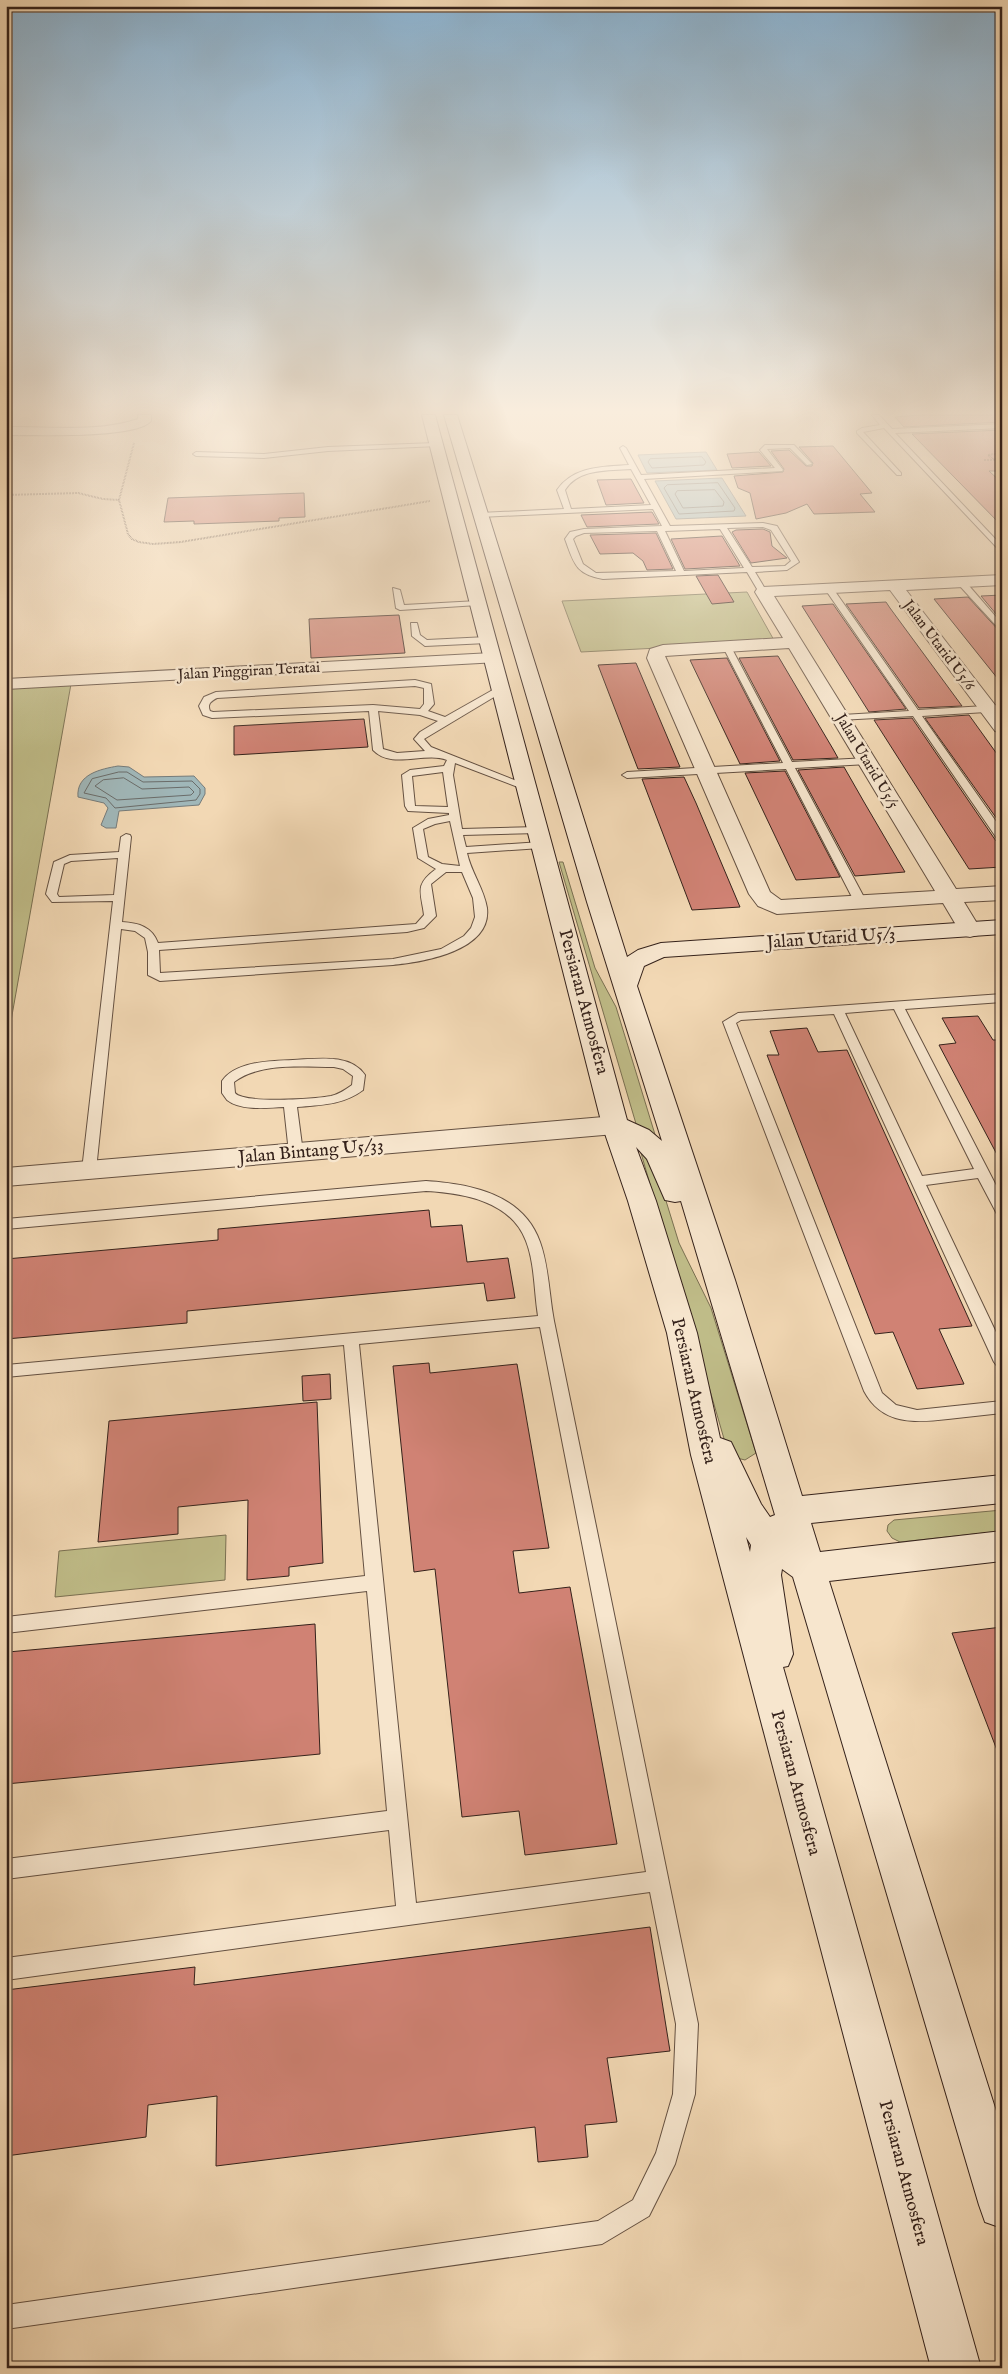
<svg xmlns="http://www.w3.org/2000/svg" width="1008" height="2374" font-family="'IM FELL English',serif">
<rect width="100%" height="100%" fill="#f2d8b4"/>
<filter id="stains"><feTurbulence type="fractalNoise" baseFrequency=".004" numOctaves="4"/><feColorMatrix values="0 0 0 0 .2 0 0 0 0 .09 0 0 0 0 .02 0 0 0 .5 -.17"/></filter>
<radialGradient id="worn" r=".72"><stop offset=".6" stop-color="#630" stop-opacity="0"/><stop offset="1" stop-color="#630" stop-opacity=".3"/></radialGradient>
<g fill="#c0bd89" stroke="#7a7052">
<polygon points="747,592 775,642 581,652 562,601"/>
<polygon points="71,684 6,1049 6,689"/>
<polygon points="559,862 563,862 595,968 616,1007 657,1141 639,1134"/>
<polygon points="641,1153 645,1154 654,1162 679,1243 711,1308 756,1453 745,1460 729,1456"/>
<polygon points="1002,1510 1002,1531 900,1542 892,1538 887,1531 888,1525 894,1520"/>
<polygon points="226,1535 225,1580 55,1597 59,1551"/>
</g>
<g fill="#a0b7b9" stroke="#757b7a">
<polygon points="706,452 717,470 647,473 638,455"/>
<polygon points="722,478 746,516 676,519 655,481"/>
<path d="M118 766 129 767 144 777 194 776 205 788V794L199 805 119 811 116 828H106L101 825 108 808 104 803 78 797C76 774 101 769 118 766Z"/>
</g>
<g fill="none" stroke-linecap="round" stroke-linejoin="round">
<g stroke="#6a6c6a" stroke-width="1">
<polygon points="702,457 706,462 704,465 652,468 648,462 650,459"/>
<polygon points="718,483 735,508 734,511 679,514 664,488 667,485"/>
<polygon points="715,490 724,502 723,506 683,508 675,494 677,491"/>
<polygon points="119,772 127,772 143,782 192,781 200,789 200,794 196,800 115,808 106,798 84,793 92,779"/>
<polygon points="124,778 142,789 189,787 194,792 191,795 117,800 95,786 103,780"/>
</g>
</g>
<g fill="#d08274" stroke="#35221b">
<polygon points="920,415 1002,415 1002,422 904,427 895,417"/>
<polygon points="1002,430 1002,471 989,471 1002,483 1002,526 912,434"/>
<polygon points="833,446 872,493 860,494 875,512 814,514 807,504 786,513 756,519 750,493 738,488 734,476 783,472 784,469 771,451 789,450 806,466 812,466 813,463 799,447"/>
<polygon points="759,452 771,466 732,468 727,454"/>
<polygon points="631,479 644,503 606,505 597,480"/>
<polygon points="304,493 305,517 279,518 279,521 194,524 194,521 164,522 168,498"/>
<polygon points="652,512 659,524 587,527 581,515"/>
<polygon points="763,529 770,532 772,546 787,558 751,563 732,532 736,530"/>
<polygon points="656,533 673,569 647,570 643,561 633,553 600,554 590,535"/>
<polygon points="722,536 740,566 685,569 671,539"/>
<polygon points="718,575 734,602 712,604 696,576"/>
<polygon points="1002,595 1002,621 981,596"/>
<polygon points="968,597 1002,634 1002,684 934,599"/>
<polygon points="886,602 890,608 962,706 919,708 846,604"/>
<polygon points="833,604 906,709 869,712 802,606"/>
<polygon points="399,615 405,653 311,658 309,619"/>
<polygon points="778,656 833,749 838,758 793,760 739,658"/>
<polygon points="727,658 780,761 740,764 690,660"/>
<polygon points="636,663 655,708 680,767 638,769 598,665"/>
<polygon points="969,715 1002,761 1002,826 925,718"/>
<polygon points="912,718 996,841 1002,843 1002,867 969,869 874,720"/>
<polygon points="364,719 368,747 234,755 234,726"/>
<polygon points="844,767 864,802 905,872 855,876 798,770"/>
<polygon points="785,771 840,877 796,880 745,773"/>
<polygon points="684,777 696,803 740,907 692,910 642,779"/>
<polygon points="978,1016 993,1040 1002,1040 1002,1164 939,1045 956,1043 942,1018"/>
<polygon points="807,1028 818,1052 847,1050 972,1326 939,1329 964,1384 917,1389 893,1332 875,1334 767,1055 779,1055 770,1031"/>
<polygon points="429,1210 431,1227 462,1225 467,1262 508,1258 515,1298 487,1301 484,1283 187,1311 187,1323 6,1339 6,1259 218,1240 218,1229"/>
<polygon points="429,1363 430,1373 517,1364 549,1548 513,1551 519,1593 570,1587 617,1844 525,1855 519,1811 462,1817 435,1569 414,1572 393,1366"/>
<polygon points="330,1374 331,1399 303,1401 302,1376"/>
<polygon points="317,1402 323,1563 289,1567 289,1576 247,1580 248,1500 178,1507 178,1534 98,1542 109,1421"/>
<polygon points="315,1624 320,1754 6,1784 6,1669 8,1652"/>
<polygon points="1002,1627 1002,1757 1000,1758 952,1633"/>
<polygon points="650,1927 670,2051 607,2058 617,2122 585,2125 588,2157 538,2162 535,2127 216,2166 217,2096 148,2105 146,2137 6,2156 6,1990 195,1967 194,1985"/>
</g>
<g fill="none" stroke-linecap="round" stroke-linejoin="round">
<defs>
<g id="lane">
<polygon points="872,415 879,415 892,429 1002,424 1002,428 895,433 1002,546 1002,553 884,428 863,432 901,473 901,475 897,475 857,433 857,431 862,428 880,425"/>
<polygon points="436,443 438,446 328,451 264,458 196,456 193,454 196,452 264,454 328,447"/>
<path d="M765 445H794L812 464 807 465 790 448 767 449 783 470 782 471 644 479 670 526 763 523 777 526 799 562 787 570 755 572 767 592 763 594H760L747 572 603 579C575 574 574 563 565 539L570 532 584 529 662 526 653 509 480 517 476 515 480 513 564 509 557 490C574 466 602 467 629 465L620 448 623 446 626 448 641 475 775 468 760 450ZM631 469 651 505 571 509 565 490C579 468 608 471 631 469ZM763 527 771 530 791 561 785 566 752 567 727 528ZM720 529 744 568 684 571 665 531ZM657 531 676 571 596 573 583 564 573 539 576 536 584 533Z"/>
<polygon points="958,580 964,580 1002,624 1002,632 958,584"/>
<polygon points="826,587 832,587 918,710 1002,705 1002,711 922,716 1002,830 1002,841 998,840 913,716 839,720 837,718 842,715 909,711 825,589"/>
<polygon points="393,588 400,590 404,605 478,601 482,603 478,605 400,610 396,608"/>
<polygon points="411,623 417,623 420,635 427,640 487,637 491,640 487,643 425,646 412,636"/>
<polygon points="727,644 731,647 792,762 868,758 873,761 868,764 795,768 866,901 864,903 856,903 854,901 786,769 627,778 622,775 627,772 783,763 723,647"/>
<path d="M415 680 431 684 434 704 428 711 445 717 498 687H504V691L424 739 431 747 532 787 527 790 523 789 455 763 453 775 462 829 538 827 543 830 538 833 463 835 466 847 541 842 546 845 541 848 467 853C471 872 484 889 487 908 492 951 423 962 393 965L160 981 148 975V952L145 938 135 931 121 929 96 1170 94 1173H84L82 1170 113 901 52 902 46 894 54 862 70 855 119 852 121 837 126 834 130 835 131 837 122 922C139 923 152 927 158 943L416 924 424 915C421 892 414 885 436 869L418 858 413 828 428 819 449 815V813L408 811 405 806 402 775 410 770 444 766 447 760C425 751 392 770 373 750L369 711 212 718 203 715 199 706 204 697 216 692ZM415 686 424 688V704L420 709 373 705 213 712 210 711C207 704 211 701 217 698ZM378 711 420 715 438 721 420 732 414 739 425 751 397 753 383 749ZM443 772 448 807 415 806 412 776ZM450 821 460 866 442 864 428 857 423 829 435 824ZM118 858 114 895 59 897 57 894 64 864 71 861ZM446 872H462L473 898 475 917 471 928 464 936 441 949 393 959 160 973 159 950 407 932 424 928 436 916 431 884Z"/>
<path d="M1002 994V1002L905 1009 1002 1197V1216L997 1214 978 1178 926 1185 1002 1345V1368L997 1366 994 1362 834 1014 741 1020 736 1023 882 1393 896 1405 917 1410 1002 1401V1413C984 1415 966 1417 948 1419 915 1423 882 1425 864 1391L723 1022 738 1013ZM894 1009 974 1169 922 1176 845 1013Z"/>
<path d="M293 1060C317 1059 350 1053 365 1075L363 1090C343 1105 321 1105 297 1107L303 1153 296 1157 289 1153 284 1107C267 1108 241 1111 227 1100L222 1093V1081C236 1061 271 1061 293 1060ZM334 1067 343 1069 353 1076 352 1085C345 1090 339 1094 331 1096 315 1099 244 1104 235 1093L234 1082C261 1062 302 1067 334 1067Z"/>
<path d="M426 1181C471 1184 523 1194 540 1242 549 1267 549 1295 554 1321L698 2024 695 2094 675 2164 649 2216 602 2244 6 2329V2305L598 2221 633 2200 656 2153 673 2094 676 2024 650 1892 6 1980V1958L396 1906 389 1830 6 1879V1859L387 1811 367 1591 6 1633V1617L365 1576 344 1345 6 1377V1365L538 1316C534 1292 535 1264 526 1241 511 1201 463 1193 426 1191L6 1229V1219ZM540 1327 646 1872 416 1903 359 1344Z"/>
</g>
<g id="street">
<path d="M138 415H151V421C136 439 32 435 6 435V427C49 426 97 433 138 419Z"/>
<path d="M1002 575V585L906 590 1002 714V733L995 731 890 590 774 596 956 889 1002 886V900L964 902 981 930 978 935 970 937 962 935 943 903 777 914 758 906 749 894 647 658 650 649 663 645 783 638 755 592 757 589 763 587ZM789 648 935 891 781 900 770 892 665 656Z"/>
<polygon points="492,653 498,654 501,658 498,662 6,689 6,679"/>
<polygon points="615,1116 624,1119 628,1125 624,1131 615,1134 6,1186 6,1168"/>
</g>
<path id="secondary" d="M422 415H435L627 1120 649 1130 662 1141 587 902 444 415H457L627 957 638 950 661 943 1002 920V934L664 957 644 966 637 986 735 1280 802 1496 1002 1475V1503L811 1523 820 1552 1002 1531V1561L829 1581 1002 2130V2228L985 2222 979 2205 793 1577 782 1569 781 1575 793 1654 788 1666 783 1667 981 2368H931L691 1455 667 1333 628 1201 602 1125ZM636 1147 647 1159 665 1200 675 1202 681 1201 775 1515 770 1517 761 1504 731 1442 720 1438 697 1333 656 1201ZM746 1537 751 1545 750 1552Z"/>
</defs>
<use href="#lane" stroke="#645041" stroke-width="2"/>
<use href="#street" stroke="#645041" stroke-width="2"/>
<use href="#secondary" stroke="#35221b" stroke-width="2"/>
<g stroke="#35221b" stroke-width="2" stroke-dasharray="0.5 1" stroke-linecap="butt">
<polyline points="134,443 119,500 128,534 132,539 139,542 153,544 181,542 430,501"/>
<polyline points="1002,453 988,455 993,459 1002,460"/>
<polyline points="984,460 995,460"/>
<polyline points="6,495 78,493 103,499 119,500"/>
</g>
<use href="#lane" fill="#f7e6ce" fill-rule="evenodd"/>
<use href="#street" fill="#f7e6ce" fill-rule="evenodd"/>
<use href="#secondary" fill="#f7e6ce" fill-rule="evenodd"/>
</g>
<linearGradient id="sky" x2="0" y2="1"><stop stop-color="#8bb5d5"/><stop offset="0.55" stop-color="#f9eddd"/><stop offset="1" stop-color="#f9eddd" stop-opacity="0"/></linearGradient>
<rect width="1008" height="748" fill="url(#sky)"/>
<g text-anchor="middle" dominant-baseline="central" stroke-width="5" stroke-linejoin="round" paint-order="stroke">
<g font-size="15" fill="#35221b" stroke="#f7e6ce">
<text transform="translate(939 645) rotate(53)">Jalan Utarid U5/6</text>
<text transform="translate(249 671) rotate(-3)">Jalan Pinggiran Teratai</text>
<text transform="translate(867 761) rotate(59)">Jalan Utarid U5/5</text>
</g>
<g font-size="18" fill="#35221b" stroke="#f7e6ce">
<text transform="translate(831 939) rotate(-4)">Jalan Utarid U5/3</text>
<text transform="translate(583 1002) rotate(75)">Persiaran Atmosfera</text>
<text transform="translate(311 1152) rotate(-5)">Jalan Bintang U5/33</text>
<text transform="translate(693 1391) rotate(77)">Persiaran Atmosfera</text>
<text transform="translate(795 1783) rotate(75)">Persiaran Atmosfera</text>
<text transform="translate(903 2173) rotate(75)">Persiaran Atmosfera</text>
</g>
</g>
<rect width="1008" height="2374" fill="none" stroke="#f2d8b4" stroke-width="25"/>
<rect x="8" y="8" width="993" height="2359" fill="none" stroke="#35221b" stroke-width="2.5"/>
<rect x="12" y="12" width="983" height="2349" fill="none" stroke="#35221b"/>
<rect width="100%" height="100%" filter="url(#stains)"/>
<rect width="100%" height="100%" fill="url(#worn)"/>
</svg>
